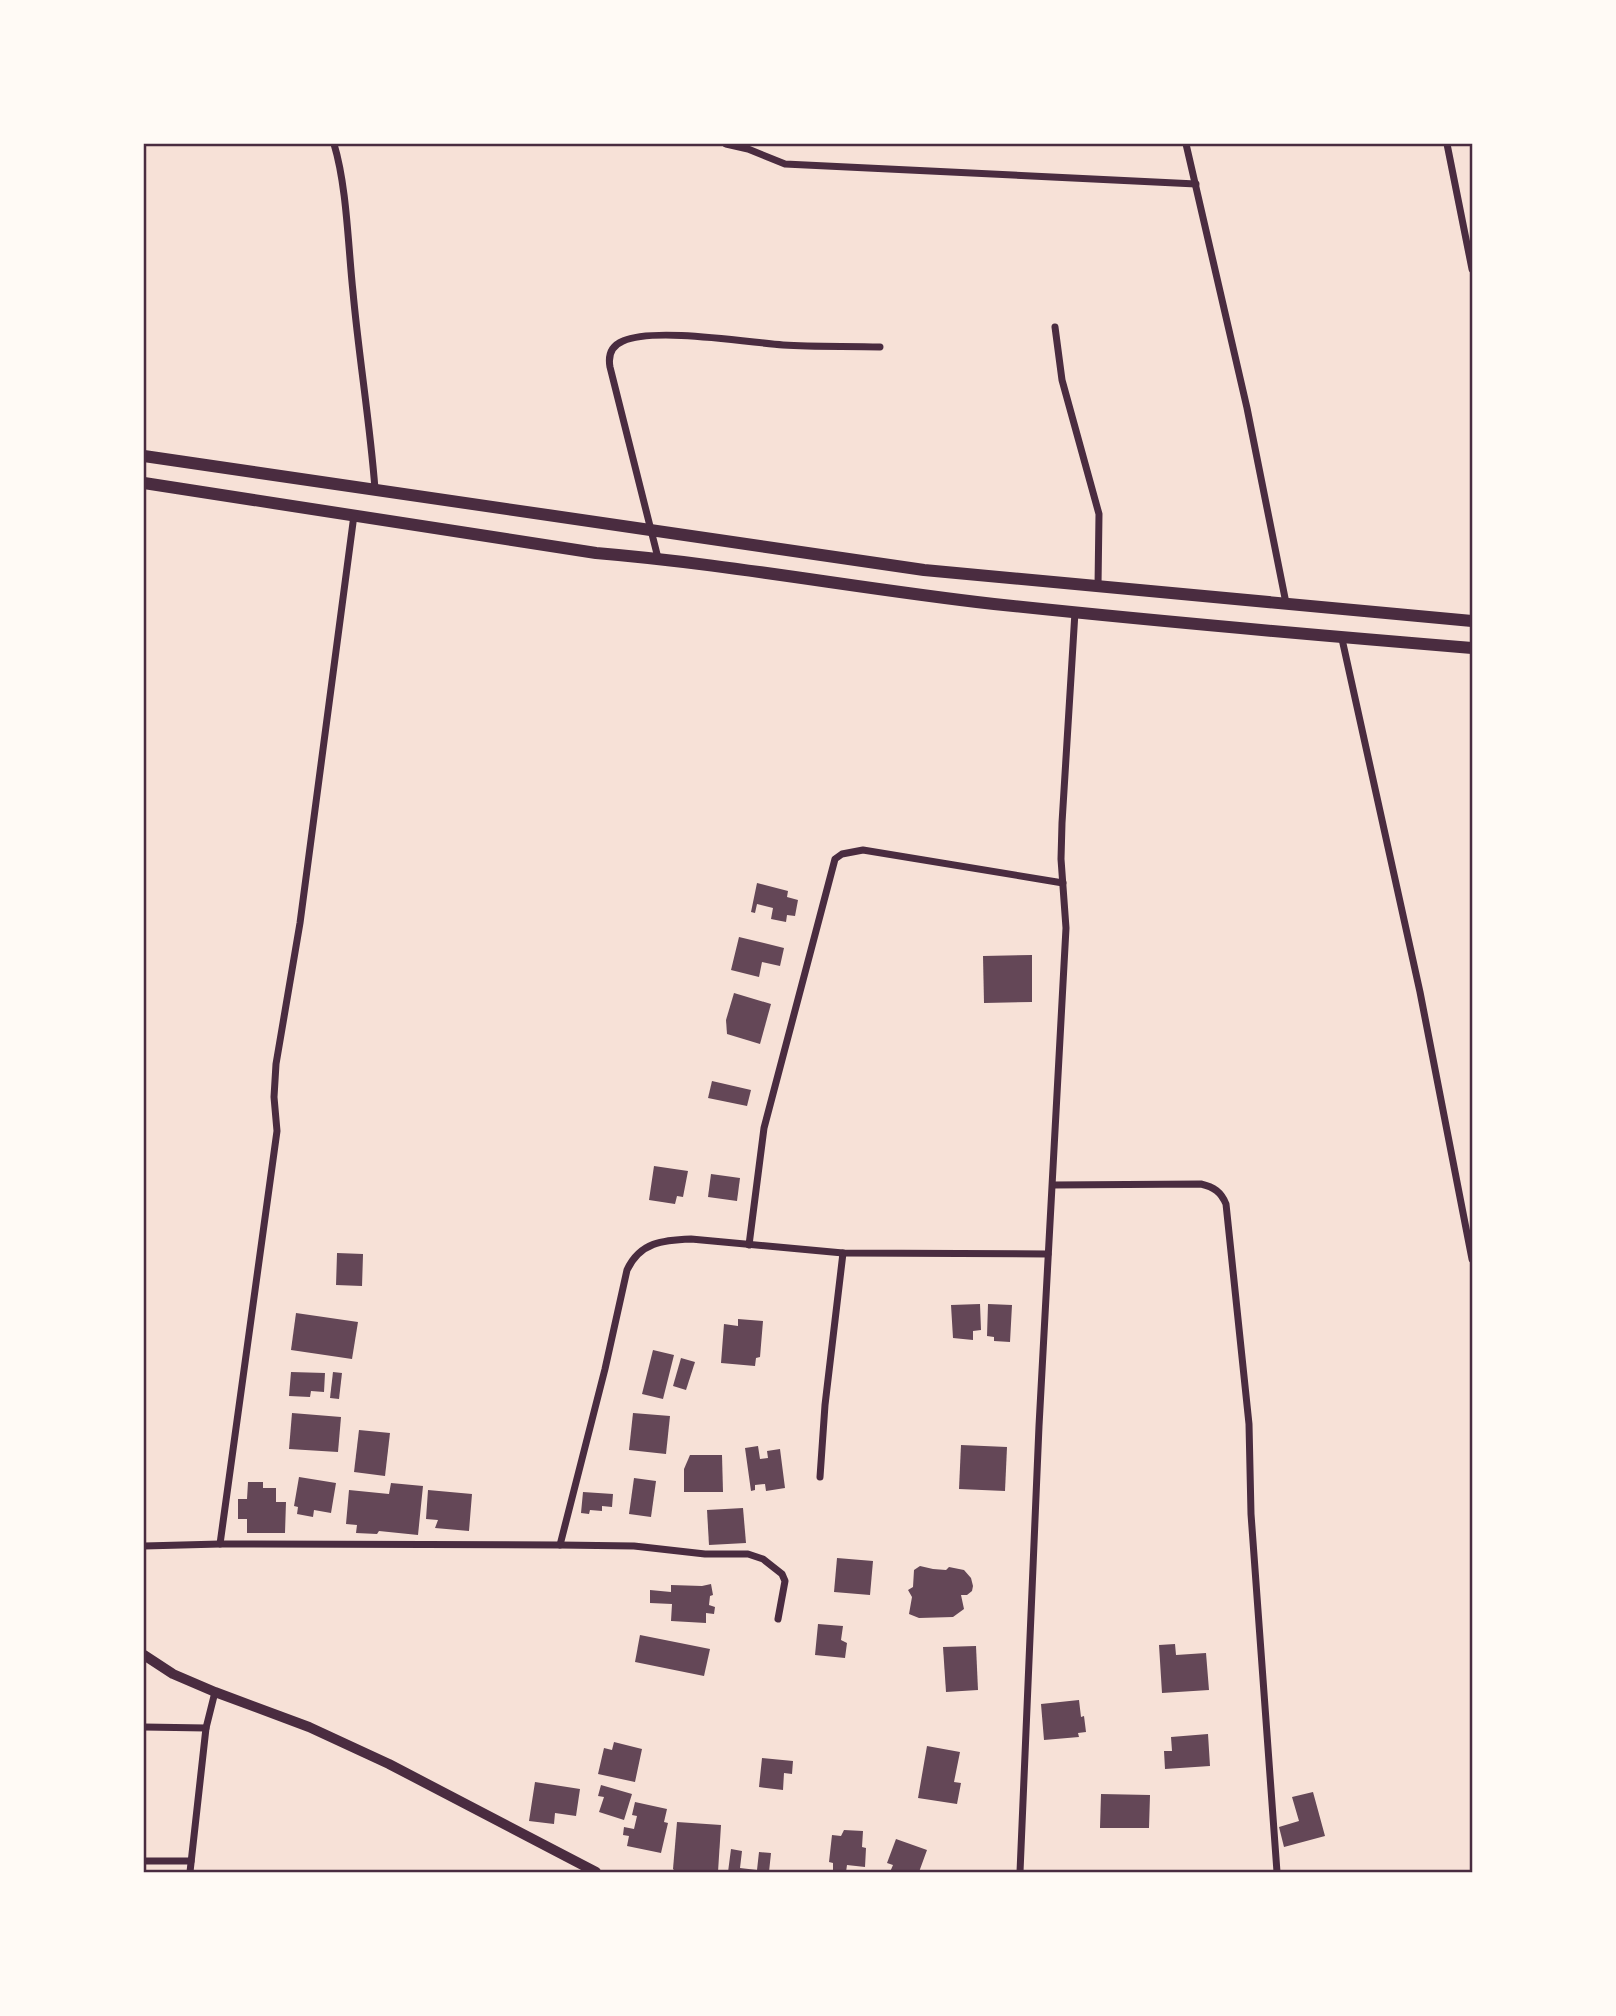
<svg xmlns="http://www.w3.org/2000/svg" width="1616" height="2016" font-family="Raleway,sans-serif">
<rect width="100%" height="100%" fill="#f7e1d7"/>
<g fill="#644757">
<polygon points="757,883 788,891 787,897 798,900 795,916 787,915 786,922 771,919 773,908 757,904 755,913 751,912"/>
<polygon points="739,937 784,948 780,966 762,962 759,977 731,970"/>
<polygon points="1032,955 1032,1002 984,1003 983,956"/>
<polygon points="734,993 771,1004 760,1044 727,1034 726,1020"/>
<polygon points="712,1081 751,1090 747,1106 708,1098"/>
<polygon points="654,1166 688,1171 683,1197 677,1196 675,1204 649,1200"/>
<polygon points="711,1174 740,1178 737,1201 708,1197"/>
<polygon points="337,1253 363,1254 362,1286 336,1285"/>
<polygon points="980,1304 981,1330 973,1331 973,1340 953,1338 951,1305"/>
<polygon points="988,1304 1012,1305 1010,1342 994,1341 994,1337 987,1336"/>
<polygon points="296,1313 358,1322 352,1359 291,1350"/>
<polygon points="738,1319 763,1321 760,1357 756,1358 755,1366 721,1363 724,1324 738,1326"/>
<polygon points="653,1350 674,1355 663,1399 642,1394"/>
<polygon points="681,1358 695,1362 686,1390 673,1386"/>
<polygon points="291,1372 325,1373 324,1392 311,1391 310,1397 289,1396"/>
<polygon points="333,1372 342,1373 339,1399 330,1398"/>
<polygon points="292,1413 341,1417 338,1452 289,1449"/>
<polygon points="633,1413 670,1416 666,1454 629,1450"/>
<polygon points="359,1430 390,1433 385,1476 354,1472"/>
<polygon points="961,1445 1007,1447 1005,1491 959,1489"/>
<polygon points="758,1446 760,1459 768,1458 767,1451 780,1449 785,1488 766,1491 765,1484 755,1485 755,1490 751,1491 745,1448"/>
<polygon points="690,1455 722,1455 723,1492 684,1492 684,1469"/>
<polygon points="299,1477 336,1483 331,1513 314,1510 313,1517 297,1514 298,1507 294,1506"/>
<polygon points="634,1478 656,1481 651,1517 629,1514"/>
<polygon points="248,1482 263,1482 263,1488 276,1488 276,1502 286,1502 285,1533 247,1533 247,1519 238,1519 238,1499 247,1499"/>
<polygon points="391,1483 423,1486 418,1535 379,1531 377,1534 356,1533 357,1525 346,1524 349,1490 389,1494"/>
<polygon points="428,1490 472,1494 469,1531 435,1528 438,1520 426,1519"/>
<polygon points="583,1492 613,1494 612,1507 602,1506 602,1511 590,1510 589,1514 581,1513"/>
<polygon points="743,1508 746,1543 709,1545 707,1510"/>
<polygon points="837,1558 873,1561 870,1595 834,1592"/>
<polygon points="920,1566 933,1569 946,1570 949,1567 964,1570 971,1578 973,1586 972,1591 967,1595 961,1595 964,1609 953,1617 919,1618 909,1614 912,1597 908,1590 913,1587 914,1570"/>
<polygon points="711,1584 713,1595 710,1596 709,1605 715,1607 714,1614 706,1613 706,1623 671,1621 672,1604 650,1603 650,1590 671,1592 671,1585 702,1586"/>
<polygon points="818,1624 843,1626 841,1640 847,1643 845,1658 815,1655"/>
<polygon points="640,1635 710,1649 704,1676 635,1662"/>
<polygon points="1175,1644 1176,1655 1206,1653 1209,1690 1162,1693 1159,1645"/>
<polygon points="976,1646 978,1690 946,1692 943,1647"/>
<polygon points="1079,1700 1081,1717 1084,1716 1086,1732 1078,1733 1079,1737 1044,1740 1041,1704"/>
<polygon points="1208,1734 1210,1766 1165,1769 1164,1751 1172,1751 1171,1737"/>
<polygon points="614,1742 642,1749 635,1782 598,1774 604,1748 612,1750"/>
<polygon points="927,1746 960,1752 954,1782 961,1783 957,1804 918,1798"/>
<polygon points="762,1758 793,1761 792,1774 784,1773 783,1790 759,1787"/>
<polygon points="535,1782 580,1789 576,1816 555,1813 554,1824 529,1821"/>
<polygon points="601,1785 632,1794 624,1820 599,1812 604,1797 598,1796"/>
<polygon points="1313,1792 1325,1836 1284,1847 1279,1827 1299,1821 1292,1797"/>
<polygon points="1101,1794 1150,1795 1149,1828 1100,1828"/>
<polygon points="635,1802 667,1809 664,1822 668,1823 661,1853 627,1846 629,1836 623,1835 624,1827 634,1829 637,1816 632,1815"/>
<polygon points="677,1822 721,1825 718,1872 676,1872 673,1869"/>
<polygon points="844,1830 863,1831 862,1847 866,1848 865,1867 847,1865 846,1872 841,1872 842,1870 833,1870 833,1863 829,1862 832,1835 841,1836"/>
<polygon points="896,1839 927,1850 919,1872 903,1870 902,1872 890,1872 893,1865 887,1863"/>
<polygon points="731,1849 742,1851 740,1868 757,1870 759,1852 771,1853 769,1872 728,1872"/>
</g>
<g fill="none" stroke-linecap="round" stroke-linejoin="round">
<g stroke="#4a2c40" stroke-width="7">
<path d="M334 144C347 187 348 246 353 292 359 358 370 423 375 489"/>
<polyline points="726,144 748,149 785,164 1196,184"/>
<polyline points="1186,144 1247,408 1286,603"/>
<polyline points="1447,144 1472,269"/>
<polyline points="1055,327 1062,380 1099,514 1098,586"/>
<path d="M658 558 610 367C608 356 611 346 623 341 654 327 746 342 783 345 815 347 848 346 880 347"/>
<polyline points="1342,639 1420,992 1472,1259"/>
<path d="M1053 1185 1201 1184C1214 1187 1221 1192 1226 1204L1249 1424 1251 1514 1277 1872"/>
<polyline points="749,1245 764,1128 835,859 842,854 863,850 1063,883"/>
<polyline points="820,1477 825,1405 843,1253"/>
<polyline points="220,1544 277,1131 274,1097 276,1064 300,923 354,515"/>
<path d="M560 1545 605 1369 627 1270C640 1242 663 1240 691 1239L843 1253 1048 1254"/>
<polyline points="144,1546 220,1544 560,1545 634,1546 705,1554 748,1554 763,1559 782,1574 785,1581 778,1619"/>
<polyline points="144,1727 206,1728"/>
<polyline points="144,1861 191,1861"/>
<polyline points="190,1872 206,1728 215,1692"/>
<polyline points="1020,1872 1039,1426 1066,928 1061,859 1062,823 1075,612"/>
</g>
<polyline stroke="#4a2c40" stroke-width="10" points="144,1655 173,1674 215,1692 309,1727 389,1764 596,1872"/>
<g stroke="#4a2c40" stroke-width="12">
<polyline points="144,456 924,570 1472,621"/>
<path d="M144 483 596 553C729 564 861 589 994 604 1153 621 1313 635 1472 648"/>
</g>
</g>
<rect width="1616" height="2016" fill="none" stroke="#fffaf5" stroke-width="290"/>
<rect x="145" y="145" width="1326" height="1726" fill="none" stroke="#4a2c40" stroke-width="2.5"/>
</svg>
